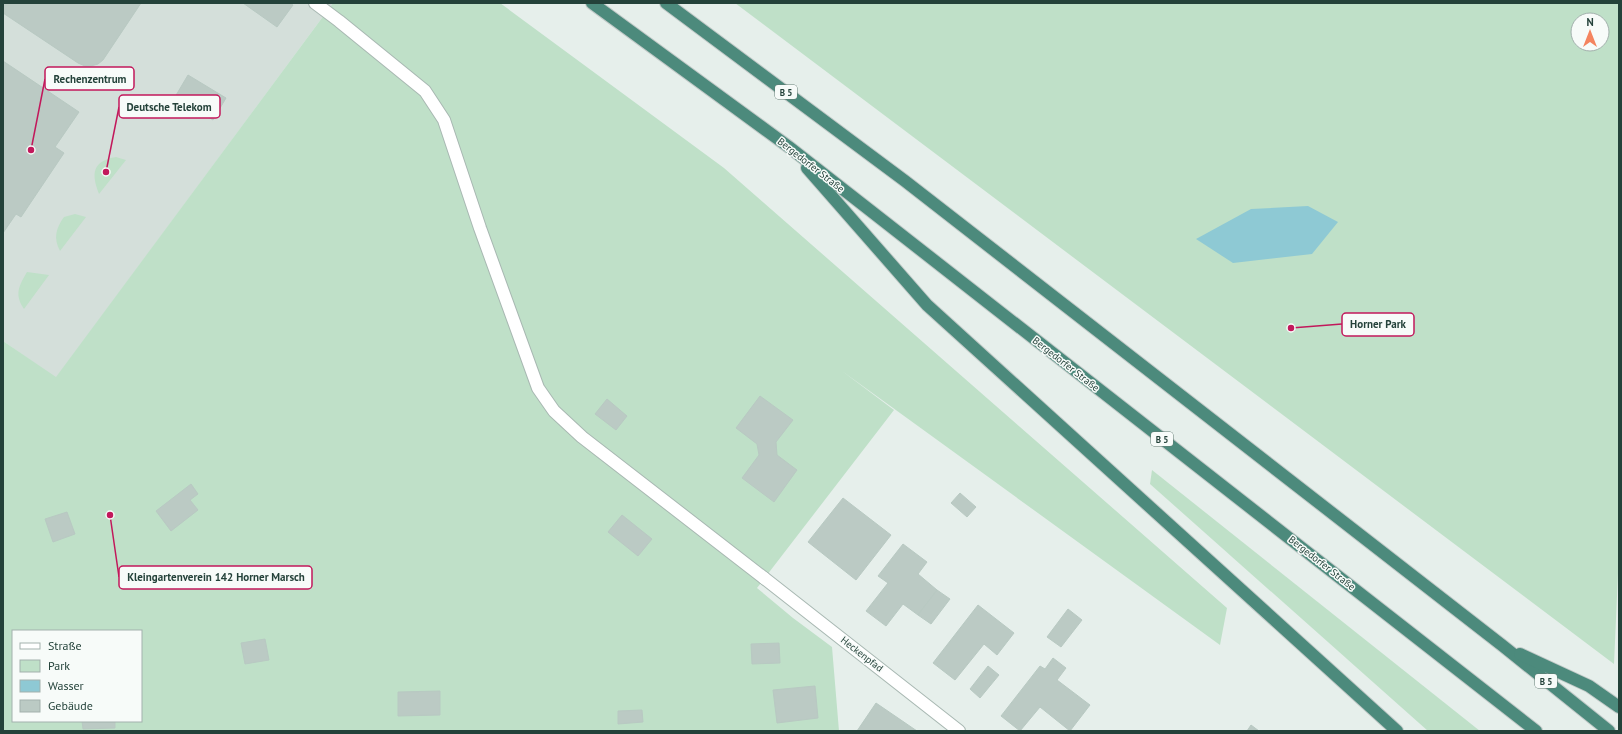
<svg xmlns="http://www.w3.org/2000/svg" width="1622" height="734" font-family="'PT Sans',sans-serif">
<rect width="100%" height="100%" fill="#e6efeb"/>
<polygon fill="#d4dfda" points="3,3 333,3 56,378 3,341"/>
<g fill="#bfe0c8" fill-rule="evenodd">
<path d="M333 3H500L724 168 1227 608 1220 645 842 371 894 410 757 588 793 618 832 647 839 731H3V341L56 377ZM13 631H141V721H13Z"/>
<path d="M735 3H1619V551L1614 664ZM1578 20H1602V44H1578Z"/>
<path d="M116 157 126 160 99 194C91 174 92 161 116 157Z"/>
<path d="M75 214 86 217 60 251C53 238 56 228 64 217Z"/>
<path d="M27 272 49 275 24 309C14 294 19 286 27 272Z"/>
<polygon points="1152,470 1480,731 1428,731 1150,484"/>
</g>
<polygon fill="#8ec9d4" points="1308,206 1338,222 1312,254 1233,263 1196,239 1251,209"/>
<g fill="#bbcac4" stroke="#b8c9c2">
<polygon points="3,3 141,3 103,60 98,64 91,66 85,66 78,63 3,13"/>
<polygon points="243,3 289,3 293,5 277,27"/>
<polygon points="3,61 79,112 55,147 64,153 21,217 16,214 3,233"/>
<polygon points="188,75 226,98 213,120 175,97"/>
<polygon points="760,396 793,420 776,442 777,455 797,470 774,502 742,478 759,455 757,444 736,428"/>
<polygon points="607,399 627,416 616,430 595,414"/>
<polygon points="191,484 198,494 190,500 198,510 171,531 156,511"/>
<polygon points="960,493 976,507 967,517 951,503"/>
<polygon points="843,498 891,535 856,580 808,542"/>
<polygon points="67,512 75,534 53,542 45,519"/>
<polygon points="622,515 652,539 638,556 608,532"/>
<polygon points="903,544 927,562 918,574 937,590 918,615 903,604 886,626 866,611 888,583 878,576"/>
<polygon points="937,590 950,599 931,624 918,615"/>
<polygon points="978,605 1014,633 997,655 984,644 955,680 933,663"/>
<polygon points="1068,609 1082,620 1061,647 1047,637"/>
<polygon points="265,639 269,660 245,664 241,643"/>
<polygon points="779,643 780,663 752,664 751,644"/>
<polygon points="1053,658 1066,668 1057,680 1090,705 1070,731 1040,707 1020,731 1001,716 1040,666 1045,669"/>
<polygon points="988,666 999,675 980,698 970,689"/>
<polygon points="815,686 818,718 777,723 773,690"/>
<polygon points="440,691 440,715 398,716 398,692"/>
<polygon points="876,703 917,731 857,731"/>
<polygon points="642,710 643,722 618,724 618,711"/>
<polygon points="82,721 115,721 115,728 83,729"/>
<polygon points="1251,725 1259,731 1247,731"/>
</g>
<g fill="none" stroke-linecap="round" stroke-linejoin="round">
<defs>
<polyline id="service" points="315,3 339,21 425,91 444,120 480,228 538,388 554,411 582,437 764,578"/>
<polyline id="minor" points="764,578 959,731"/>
<g id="trunk">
<polyline points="592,3 789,147 1536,731"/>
<polyline points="666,3 905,181 1503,646 1609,731"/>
<polyline points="807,168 927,305 1397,731"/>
<polyline points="1520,654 1589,686 1619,707"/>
</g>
</defs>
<use href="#service" stroke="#a8b8b2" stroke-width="14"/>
<use href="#minor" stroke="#a8b8b2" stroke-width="14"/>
<use href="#trunk" stroke="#c2cac8" stroke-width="14"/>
<use href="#service" stroke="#fff" stroke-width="12"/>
<use href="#minor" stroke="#fff" stroke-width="12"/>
<use href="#trunk" stroke="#4c8a7c" stroke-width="12"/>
</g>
<g text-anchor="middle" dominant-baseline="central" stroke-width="3" stroke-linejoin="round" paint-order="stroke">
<g fill="#f7fbf9" stroke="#637a73" stroke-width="1">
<rect x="775" y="85" width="22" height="14" rx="3"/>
<rect x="1151" y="432" width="22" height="14" rx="3"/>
<rect x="1535" y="674" width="22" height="14" rx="3"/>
</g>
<g font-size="9" font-weight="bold" fill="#24423a">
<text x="786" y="92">B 5</text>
<text x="1162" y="439">B 5</text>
<text x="1546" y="681">B 5</text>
</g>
<g font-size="10" fill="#24423a" stroke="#f7fbf9">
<text transform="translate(811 165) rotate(38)">Bergedorfer Straße</text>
<text transform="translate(1066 364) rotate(38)">Bergedorfer Straße</text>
<text transform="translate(1322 563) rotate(38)">Bergedorfer Straße</text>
<text transform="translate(862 654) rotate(38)">Heckenpfad</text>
</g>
</g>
<path fill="none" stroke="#c2185b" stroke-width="1.5" d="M31 150L45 79M106 172L119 107M1291 328L1342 324M110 515L119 577"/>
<g fill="#c2185b" stroke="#f7fbf9" stroke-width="1.5">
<circle cx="31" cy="150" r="4"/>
<circle cx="106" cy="172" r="4"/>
<circle cx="1291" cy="328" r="4"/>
<circle cx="110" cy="515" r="4"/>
</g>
<g fill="#f7fbf9" stroke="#c2185b" stroke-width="1.5">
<rect x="45" y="67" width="89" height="23" rx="4"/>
<rect x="119" y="95" width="101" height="23" rx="4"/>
<rect x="1342" y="313" width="72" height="23" rx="4"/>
<rect x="119" y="566" width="193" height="23" rx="4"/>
</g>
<g font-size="11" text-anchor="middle" font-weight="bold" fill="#24423a">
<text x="90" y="83">Rechenzentrum</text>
<text x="169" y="111">Deutsche Telekom</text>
<text x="1378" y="328">Horner Park</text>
<text x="216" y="581">Kleingartenverein 142 Horner Marsch</text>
</g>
<rect width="1622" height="734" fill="none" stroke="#24423a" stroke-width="8"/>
<rect x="12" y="630" width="130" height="92" fill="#f7fbf9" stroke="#a3b1ad"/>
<rect x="20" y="643" width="20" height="6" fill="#ffffff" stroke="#a3b1ad"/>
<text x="48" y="650" font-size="12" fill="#24423a">Straße</text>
<rect x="20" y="660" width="20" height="12" fill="#bfe0c8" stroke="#a3b1ad"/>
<text x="48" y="670" font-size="12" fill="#24423a">Park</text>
<rect x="20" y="680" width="20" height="12" fill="#8ec9d4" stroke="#a3b1ad"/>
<text x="48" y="690" font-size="12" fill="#24423a">Wasser</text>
<rect x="20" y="700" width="20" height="12" fill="#bbcac4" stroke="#a3b1ad"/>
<text x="48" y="710" font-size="12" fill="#24423a">Gebäude</text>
<g transform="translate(1590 32)"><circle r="19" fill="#f7fbf9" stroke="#a3b1ad"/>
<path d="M0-3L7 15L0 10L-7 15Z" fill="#f4845f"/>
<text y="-6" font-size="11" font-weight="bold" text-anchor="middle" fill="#24423a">N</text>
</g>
</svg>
